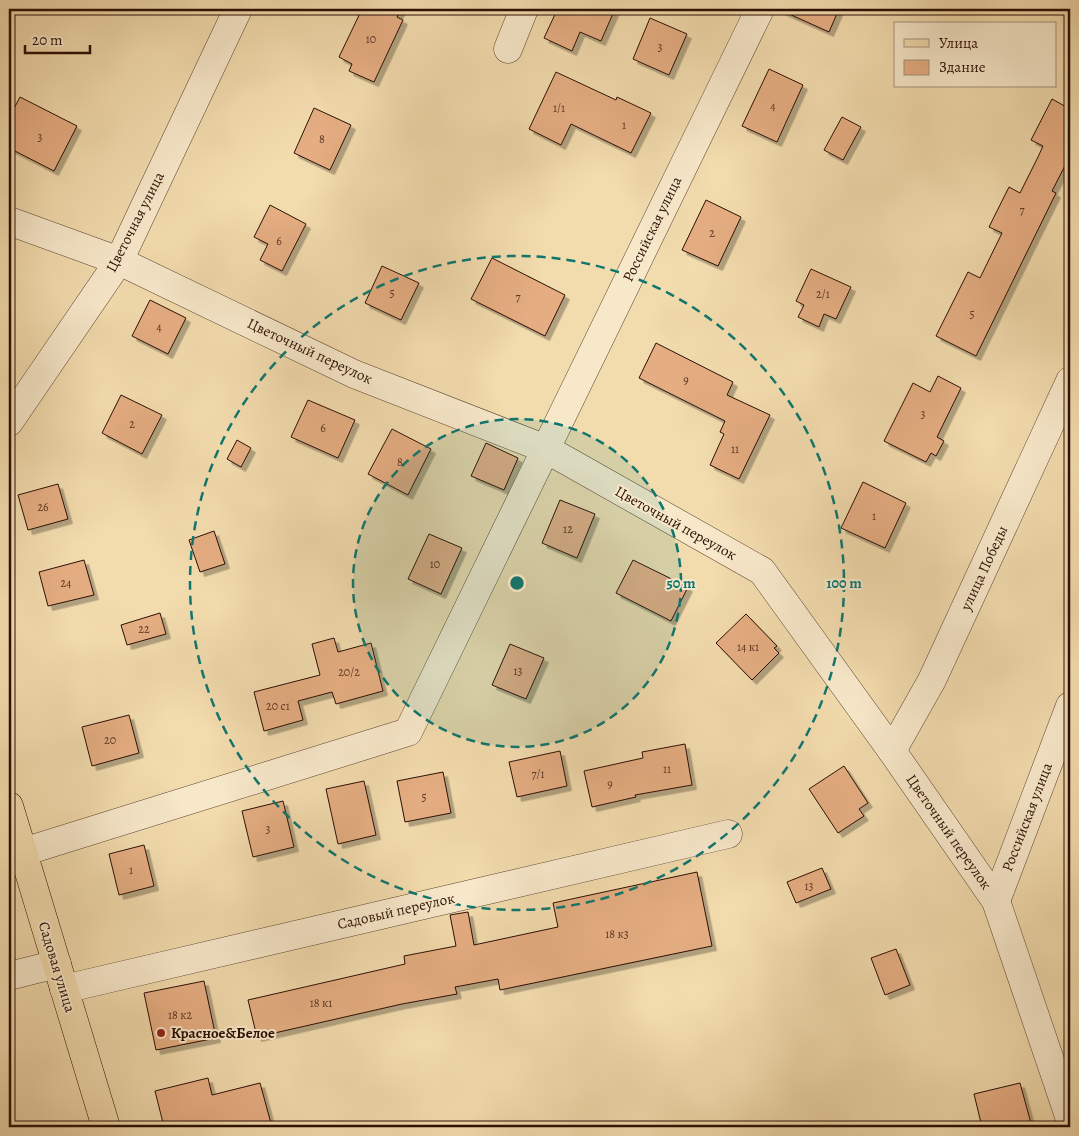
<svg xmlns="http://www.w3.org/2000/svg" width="1079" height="1136" font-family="Alegreya,serif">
<defs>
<filter id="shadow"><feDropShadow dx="4.5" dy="4.5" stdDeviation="0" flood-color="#0004"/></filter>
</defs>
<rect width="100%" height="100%" fill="#f2dbad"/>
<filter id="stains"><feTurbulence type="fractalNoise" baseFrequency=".004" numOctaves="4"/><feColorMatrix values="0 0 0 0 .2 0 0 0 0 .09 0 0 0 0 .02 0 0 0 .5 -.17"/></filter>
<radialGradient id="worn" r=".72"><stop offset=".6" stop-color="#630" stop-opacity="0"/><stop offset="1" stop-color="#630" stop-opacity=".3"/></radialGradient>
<g fill="#e5ad82" stroke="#2b0f04" filter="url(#shadow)">
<polygon points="362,9 401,9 397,17 403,20 374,82 349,71 352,64 339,57"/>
<polygon points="570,9 615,9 601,41 580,32 572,51 544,38 557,10 568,15"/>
<polygon points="778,9 839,9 829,32"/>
<polygon points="650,18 687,34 669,75 633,59"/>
<polygon points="769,69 803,85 777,142 742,126"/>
<polygon points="556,72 616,100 617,97 651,113 631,153 571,124 561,145 529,129"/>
<polygon points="20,97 77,126 54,171 9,148 9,118"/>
<polygon points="1052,99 1070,109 1070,156 1052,191 1056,193 976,356 936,336 968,272 980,278 1002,233 989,227 1009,187 1020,193 1038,157 1043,146 1031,140"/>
<polygon points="314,108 351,125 330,170 294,153"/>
<polygon points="842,117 861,127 843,160 824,150"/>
<polygon points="706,200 741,217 718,266 682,250"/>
<polygon points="270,205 306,224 282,271 260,260 268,244 254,237"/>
<polygon points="492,258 565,295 545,336 471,299"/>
<polygon points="382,266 419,283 401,320 365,303"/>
<polygon points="811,269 851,287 836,319 824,314 819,327 798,317 804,305 796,301"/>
<polygon points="150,300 186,318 168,354 132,336"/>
<polygon points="656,343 733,382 727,395 770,415 739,479 710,465 724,434 720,432 725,421 639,378"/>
<polygon points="938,376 961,388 937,437 944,441 936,456 931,453 926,462 884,441 913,383 930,392"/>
<polygon points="121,395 162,415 142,454 102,433"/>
<polygon points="308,400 355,420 338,458 291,437"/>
<polygon points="392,429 431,449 408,495 368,474"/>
<polygon points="237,440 251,448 241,467 227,459"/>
<polygon points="486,443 518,458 504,490 471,476"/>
<polygon points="863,482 906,503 885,548 841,528"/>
<polygon points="58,484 68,519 28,530 18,495"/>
<polygon points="560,500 595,514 577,558 542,543"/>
<polygon points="214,531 225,564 200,572 189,540"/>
<polygon points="429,534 462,548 441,594 408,579"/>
<polygon points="84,560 94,595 48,606 39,572"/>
<polygon points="633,560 688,587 671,621 616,593"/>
<polygon points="160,613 166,634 127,645 121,625"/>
<polygon points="746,614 777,646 774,648 779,653 752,680 716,643"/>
<polygon points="334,638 338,652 371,643 383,691 336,704 332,692 298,701 303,720 264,731 254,692 320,675 312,644"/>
<polygon points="510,644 544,658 526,699 492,685"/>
<polygon points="129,715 139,753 92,766 82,727"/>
<polygon points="685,744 692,785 635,795 636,797 592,807 584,771 643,758 642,752"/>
<polygon points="560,751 567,786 517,797 509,762"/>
<polygon points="844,766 868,803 859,809 864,816 838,833 809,789"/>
<polygon points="443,772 451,813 405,822 397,781"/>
<polygon points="364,781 376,835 338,844 326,789"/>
<polygon points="283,801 294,847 253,857 242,811"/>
<polygon points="144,845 154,886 119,895 109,854"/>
<polygon points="822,868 831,889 796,903 787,882"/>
<polygon points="697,872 712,946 500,990 498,979 455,987 457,994 402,1004 257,1037 248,1000 405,964 404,956 456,946 450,915 468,912 474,945 558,927 553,903"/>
<polygon points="896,949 910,985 885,995 871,958"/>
<polygon points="204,981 216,1038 156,1050 144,993"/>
<polygon points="208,1078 212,1095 260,1083 272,1127 164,1127 155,1091"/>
<polygon points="1020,1083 1032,1127 982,1127 974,1094"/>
</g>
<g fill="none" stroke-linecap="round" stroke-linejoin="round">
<defs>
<g id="minor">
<polyline points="508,49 524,9"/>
<polyline points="9,221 119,261 354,374 546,449 762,571 892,751 996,901 1070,1119"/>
<polyline points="9,422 119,261 238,9"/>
<polyline points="892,751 932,680 1070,381"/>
<polyline points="23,852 408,732 760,9"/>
<polyline points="996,901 1070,706"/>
<polyline points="9,976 57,964"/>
<polyline points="64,989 728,834"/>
</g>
<polyline id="major" points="9,806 106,1127"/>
</defs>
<use href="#minor" stroke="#5d422e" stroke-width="29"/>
<use href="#major" stroke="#2b0f04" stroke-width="29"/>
<use href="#minor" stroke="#f7e8ca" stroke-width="28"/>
<use href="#major" stroke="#f2dbad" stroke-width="28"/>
</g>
<circle cx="517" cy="583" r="164" fill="#0f766e" fill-opacity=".12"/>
<g fill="none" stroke="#0f766e" stroke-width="2.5" stroke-dasharray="9 6">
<circle cx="517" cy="583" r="164"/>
<circle cx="517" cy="583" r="327"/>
</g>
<circle fill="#8f2418" stroke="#f7e8ca" stroke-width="2" cx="161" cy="1033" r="5"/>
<g text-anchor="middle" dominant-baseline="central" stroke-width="4" stroke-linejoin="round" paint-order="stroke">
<g font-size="12" fill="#5a3624">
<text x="371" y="39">10</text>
<text x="660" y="47">3</text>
<text x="773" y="106">4</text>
<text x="559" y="108">1/1</text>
<text x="624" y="125">1</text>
<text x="40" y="137">3</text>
<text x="322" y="139">8</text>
<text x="1022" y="210">7</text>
<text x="712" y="233">2</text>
<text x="279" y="241">6</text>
<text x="392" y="293">5</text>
<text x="823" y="294">2/1</text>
<text x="518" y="297">7</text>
<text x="972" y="314">5</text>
<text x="159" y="327">4</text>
<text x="686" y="380">9</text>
<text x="923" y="414">3</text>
<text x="132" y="424">2</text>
<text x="323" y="428">6</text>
<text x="735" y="449">11</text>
<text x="400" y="462">8</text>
<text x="43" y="507">26</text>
<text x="874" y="516">1</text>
<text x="568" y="529">12</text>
<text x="435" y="564">10</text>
<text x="66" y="583">24</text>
<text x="144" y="629">22</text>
<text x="748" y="647">14 к1</text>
<text x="518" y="671">13</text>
<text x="349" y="672">20/2</text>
<text x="278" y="706">20 с1</text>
<text x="110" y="740">20</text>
<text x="667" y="769">11</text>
<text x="538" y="774">7/1</text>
<text x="610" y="784">9</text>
<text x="424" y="797">5</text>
<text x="268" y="829">3</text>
<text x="131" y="870">1</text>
<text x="809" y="886">13</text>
<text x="617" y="934">18 к3</text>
<text x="321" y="1003">18 к1</text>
<text x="180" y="1015">18 к2</text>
</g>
<g font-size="15" fill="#2b0f04" stroke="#f7e8ca">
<text transform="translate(135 222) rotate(-63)">Цветочная улица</text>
<text transform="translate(652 229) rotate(-64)">Российская улица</text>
<text transform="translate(310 351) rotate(25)">Цветочный переулок</text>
<text transform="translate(676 523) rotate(29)">Цветочный переулок</text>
<text transform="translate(984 568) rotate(-65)">улица Победы</text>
<text transform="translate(1027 817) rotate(-69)">Российская улица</text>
<text transform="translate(949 832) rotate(55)">Цветочный переулок</text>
<text transform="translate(396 911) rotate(-13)">Садовый переулок</text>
<text transform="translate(57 967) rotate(73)">Садовая улица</text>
</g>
<g font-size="15" font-weight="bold" fill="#2b0f04" stroke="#f7e8ca" text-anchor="start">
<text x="171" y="1033">Красное&amp;Белое</text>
</g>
</g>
<circle cx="517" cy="583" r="8" fill="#0f766e" stroke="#f7e8ca" stroke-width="2.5"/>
<g font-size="15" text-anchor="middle" font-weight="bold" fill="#0f766e" stroke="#f7e8ca" stroke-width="4" stroke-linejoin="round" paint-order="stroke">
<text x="681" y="588">50 m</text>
<text x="844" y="588">100 m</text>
</g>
<rect width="1079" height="1136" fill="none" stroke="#f2dbad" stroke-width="30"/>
<rect x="10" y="10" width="1059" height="1116" fill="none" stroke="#2b0f04" stroke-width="2.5"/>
<rect x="15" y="15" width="1049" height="1106" fill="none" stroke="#2b0f04"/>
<rect x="894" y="22" width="162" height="65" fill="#f7e8ca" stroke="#a5917b"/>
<rect x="904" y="39" width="25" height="8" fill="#f2dbad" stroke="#a5917b"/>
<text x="939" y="48" font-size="15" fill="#2b0f04">Улица</text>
<rect x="904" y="60" width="25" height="15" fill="#e5ad82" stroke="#a5917b"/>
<text x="939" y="72" font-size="15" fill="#2b0f04">Здание</text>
<path d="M25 45v8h65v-8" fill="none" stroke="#2b0f04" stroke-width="2.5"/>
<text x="32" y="45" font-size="15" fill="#2b0f04" stroke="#f7e8ca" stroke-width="4" paint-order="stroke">20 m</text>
<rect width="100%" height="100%" filter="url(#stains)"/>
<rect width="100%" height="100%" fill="url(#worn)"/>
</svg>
